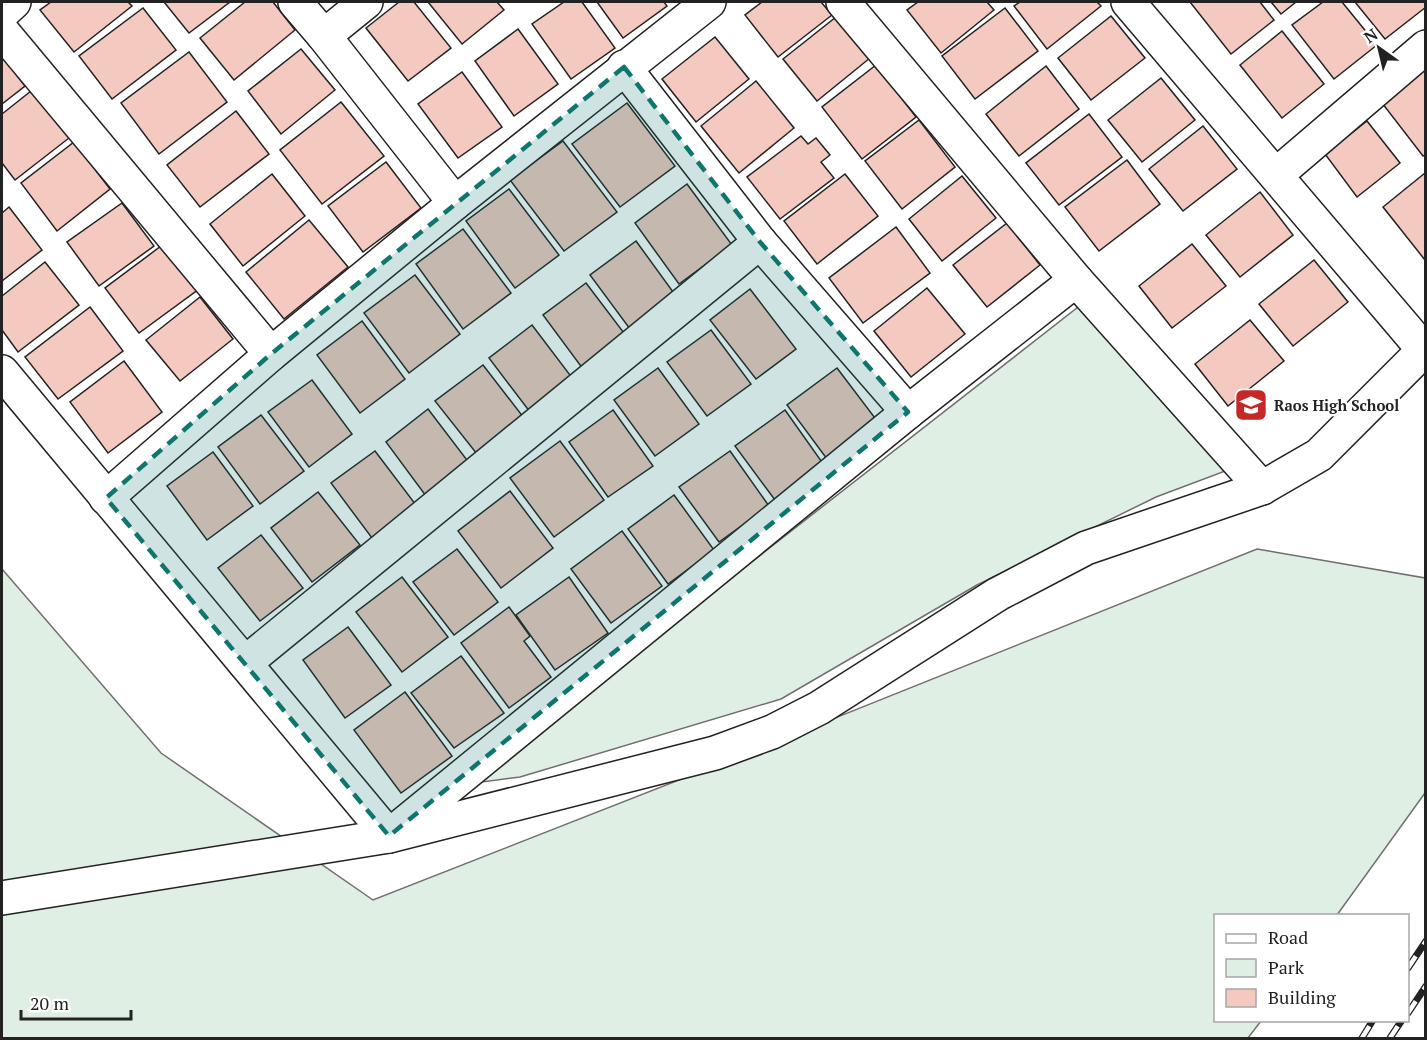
<svg xmlns="http://www.w3.org/2000/svg" width="1427" height="1040" font-family="'PT Serif',serif">
<rect width="100%" height="100%" fill="#fff"/>
<g fill="#e0efe3" stroke="#6f6f6f" stroke-width="1.5">
<polygon points="1082,304 1228,470 1156,497 977,585 781,699 520,777 467,784"/>
<polygon points="1257,549 1425,578 1425,793 1337,915 1216,916 1216,1020 1261,1021 1248,1038 2,1038 2,569 161,753 373,900 735,758"/>
</g>
<g fill="#f3c9c0" stroke="#222" stroke-width="1.5">
<polygon points="51,2 128,2 132,6 74,52 40,10"/>
<polygon points="164,2 230,2 189,33"/>
<polygon points="245,2 273,2 295,30 234,80 200,38"/>
<polygon points="399,2 414,2 451,48 408,81 366,28"/>
<polygon points="428,2 497,2 504,10 462,44"/>
<polygon points="564,2 582,2 615,48 571,79 532,24"/>
<polygon points="597,2 664,2 667,6 623,38"/>
<polygon points="762,2 821,2 832,15 778,57 745,15"/>
<polygon points="918,2 987,2 994,10 941,53 907,10"/>
<polygon points="1020,2 1097,2 1101,6 1047,49 1014,6"/>
<polygon points="1190,2 1260,2 1274,20 1231,54"/>
<polygon points="1271,2 1296,2 1281,14"/>
<polygon points="1323,2 1342,2 1377,45 1334,79 1292,25"/>
<polygon points="1355,2 1425,2 1426,7 1385,39"/>
<polygon points="143,8 176,50 112,99 79,56"/>
<polygon points="1005,8 1038,51 975,99 942,56"/>
<polygon points="1111,16 1145,58 1091,100 1058,58"/>
<polygon points="836,17 870,58 817,101 783,59"/>
<polygon points="518,29 558,84 514,116 475,61"/>
<polygon points="1282,31 1324,84 1282,118 1240,65"/>
<polygon points="715,37 749,79 696,122 662,79"/>
<polygon points="301,49 335,90 281,134 248,91"/>
<polygon points="189,52 227,102 159,154 121,103"/>
<polygon points="2,56 25,86 2,104"/>
<polygon points="876,65 916,117 862,159 822,107"/>
<polygon points="1046,66 1079,109 1019,156 986,114"/>
<polygon points="1426,69 1426,154 1423,156 1382,103"/>
<polygon points="462,72 502,127 458,158 418,104"/>
<polygon points="1161,78 1195,120 1142,162 1108,120"/>
<polygon points="756,81 794,128 739,173 701,126"/>
<polygon points="31,91 69,138 15,180 2,163 2,114"/>
<polygon points="341,102 384,156 322,204 280,150"/>
<polygon points="627,103 675,166 620,207 572,144"/>
<polygon points="236,111 269,154 200,207 167,165"/>
<polygon points="1089,114 1122,157 1059,205 1026,163"/>
<polygon points="919,120 955,167 902,209 865,161"/>
<polygon points="1367,121 1400,163 1357,197 1325,154"/>
<polygon points="1203,126 1237,169 1183,211 1149,169"/>
<polygon points="801,136 808,144 816,138 830,155 821,162 834,178 780,219 747,177"/>
<polygon points="563,141 617,212 564,251 510,180"/>
<polygon points="74,142 110,189 57,231 21,183"/>
<polygon points="1127,160 1160,204 1099,251 1065,207"/>
<polygon points="386,162 421,208 363,252 328,206"/>
<polygon points="1425,173 1426,259 1425,260 1383,207"/>
<polygon points="272,174 305,216 243,266 210,224"/>
<polygon points="845,174 878,216 817,264 784,221"/>
<polygon points="962,176 996,218 942,261 909,219"/>
<polygon points="687,184 732,245 679,284 635,223"/>
<polygon points="509,189 559,255 515,288 466,221"/>
<polygon points="1260,192 1293,235 1240,277 1206,235"/>
<polygon points="122,203 154,246 99,286 67,242"/>
<polygon points="9,207 42,250 2,281 2,213"/>
<polygon points="309,220 348,267 284,319 246,272"/>
<polygon points="1007,223 1040,265 987,307 953,265"/>
<polygon points="896,227 930,273 863,323 829,278"/>
<polygon points="463,229 511,293 463,329 416,264"/>
<polygon points="636,241 676,296 630,329 590,275"/>
<polygon points="165,243 199,289 139,333 105,288"/>
<polygon points="1192,244 1226,286 1172,328 1139,286"/>
<polygon points="1314,260 1348,302 1293,346 1259,304"/>
<polygon points="45,262 79,305 18,352 2,330 2,296"/>
<polygon points="415,275 460,334 409,373 364,313"/>
<polygon points="586,283 627,337 583,369 543,315"/>
<polygon points="927,288 965,334 911,377 874,331"/>
<polygon points="750,289 796,349 756,379 710,320"/>
<polygon points="200,297 233,339 180,381 146,340"/>
<polygon points="90,307 123,351 58,399 25,357"/>
<polygon points="1250,320 1284,361 1228,406 1195,364"/>
<polygon points="362,321 405,379 360,413 317,355"/>
<polygon points="532,325 573,379 530,412 489,358"/>
<polygon points="711,330 751,384 707,416 667,362"/>
<polygon points="124,361 162,412 108,453 70,402"/>
<polygon points="483,365 524,418 477,454 435,401"/>
<polygon points="658,368 699,424 655,456 614,400"/>
<polygon points="837,368 878,422 827,459 787,405"/>
<polygon points="312,380 352,434 309,467 268,412"/>
<polygon points="428,409 470,464 426,496 386,442"/>
<polygon points="613,410 653,466 608,497 569,442"/>
<polygon points="785,410 824,465 775,500 735,446"/>
<polygon points="261,415 304,471 260,504 218,447"/>
<polygon points="560,441 604,500 554,537 510,478"/>
<polygon points="375,451 416,505 372,538 331,483"/>
<polygon points="730,451 769,506 719,542 679,487"/>
<polygon points="213,452 253,506 207,540 167,486"/>
<polygon points="510,491 553,548 501,588 458,531"/>
<polygon points="318,492 360,545 312,582 271,528"/>
<polygon points="674,495 714,550 668,584 628,529"/>
<polygon points="622,531 662,586 611,623 571,569"/>
<polygon points="261,535 303,588 260,621 218,568"/>
<polygon points="457,549 498,602 454,635 413,582"/>
<polygon points="402,577 448,637 402,672 356,612"/>
<polygon points="569,577 608,633 555,670 516,615"/>
<polygon points="509,607 530,636 524,641 551,677 509,708 461,643"/>
<polygon points="348,627 391,685 345,718 303,660"/>
<polygon points="461,656 504,713 454,748 411,693"/>
<polygon points="405,692 452,756 401,793 354,730"/>
</g>
<g fill="none" stroke-linecap="round" stroke-linejoin="round">
<defs>
<g id="street">
<polyline points="295,2 324,36 455,203"/>
<polyline points="843,2 1076,280 1262,488"/>
<polyline points="1128,2 1424,350"/>
<polyline points="2,13 14,2"/>
<polyline points="2,31 271,354"/>
<polyline points="324,36 366,2"/>
<polyline points="624,67 760,242 908,412"/>
<polyline points="1276,175 1426,47"/>
<polyline points="2,372 389,836 715,753 772,732 819,708 998,594 1086,548 1262,488 1319,455 1426,348"/>
<polyline points="106,498 271,354 455,203 709,2"/>
<polyline points="245,663 760,242"/>
<polyline points="2,898 389,836 908,412 1076,280"/>
</g>
</defs>
<use href="#street" stroke="#222" stroke-width="36"/>
<use href="#street" stroke="#fff" stroke-width="33"/>
<defs>
<g id="rail">
<polyline points="1408,968 1426,941"/>
<polyline points="1408,1013 1426,986"/>
<polyline points="1362,1038 1373,1020"/>
<polyline points="1390,1038 1402,1020"/>
</g>
</defs>
<use href="#rail" stroke="#222" stroke-width="7"/>
<use href="#rail" stroke="#fff" stroke-width="4.5" stroke-dasharray="14" stroke-linecap="butt"/>
</g>
<path fill="#0f766e" fill-opacity="0.2" stroke="#0f766e" stroke-width="4.5" stroke-dasharray="12 8" stroke-linejoin="round" d="M624 67 760 242 908 412 389 836 106 498 271 354Z"/>
<defs>
<symbol id="university-square" viewBox="-11 -11 22 22"><rect x="-9" y="-9" width="18" height="18" rx="4" fill="#c62828" stroke="#fff"/><path d="M0-5L7-2L0 1L-7-2ZM-4 1L0 2.5L4 1V4Q0 6-4 4Z" fill="#fff"/></symbol>
</defs>
<g fill-rule="evenodd">
<use href="#university-square" x="1232" y="386" width="38" height="38"/>
</g>
<g text-anchor="middle" dominant-baseline="central" stroke-width="4.5" stroke-linejoin="round" paint-order="stroke">
<g font-size="15" font-weight="bold" fill="#222" stroke="#fff" text-anchor="start">
<text x="1274" y="405">Raos High School</text>
</g>
</g>
<rect width="1427" height="1040" fill="none" stroke="#222222" stroke-width="6"/>
<rect x="1214" y="914" width="195" height="108" fill="#ffffff" stroke="#a7a7a7" stroke-width="1.5"/>
<rect x="1226" y="934" width="30" height="9" fill="#ffffff" stroke="#a7a7a7" stroke-width="1.5"/>
<text x="1268" y="944" font-size="18" fill="#222222">Road</text>
<rect x="1226" y="959" width="30" height="18" fill="#e0efe3" stroke="#a7a7a7" stroke-width="1.5"/>
<text x="1268" y="974" font-size="18" fill="#222222">Park</text>
<rect x="1226" y="989" width="30" height="18" fill="#f3c9c0" stroke="#a7a7a7" stroke-width="1.5"/>
<text x="1268" y="1004" font-size="18" fill="#222222">Building</text>
<g transform="translate(1379 48) rotate(326)" stroke="#ffffff" stroke-width="4.5" paint-order="stroke">
<path d="M0-4.5L10 22L0 15L-10 22Z" fill="#222222"/>
<text y="-9" font-size="16" font-weight="bold" text-anchor="middle" fill="#222222">N</text>
</g>
<path d="M21 1010v9h110v-9" fill="none" stroke="#222222" stroke-width="3"/>
<text x="30" y="1010" font-size="18" fill="#222222" stroke="#ffffff" stroke-width="4.5" paint-order="stroke">20 m</text>
</svg>
